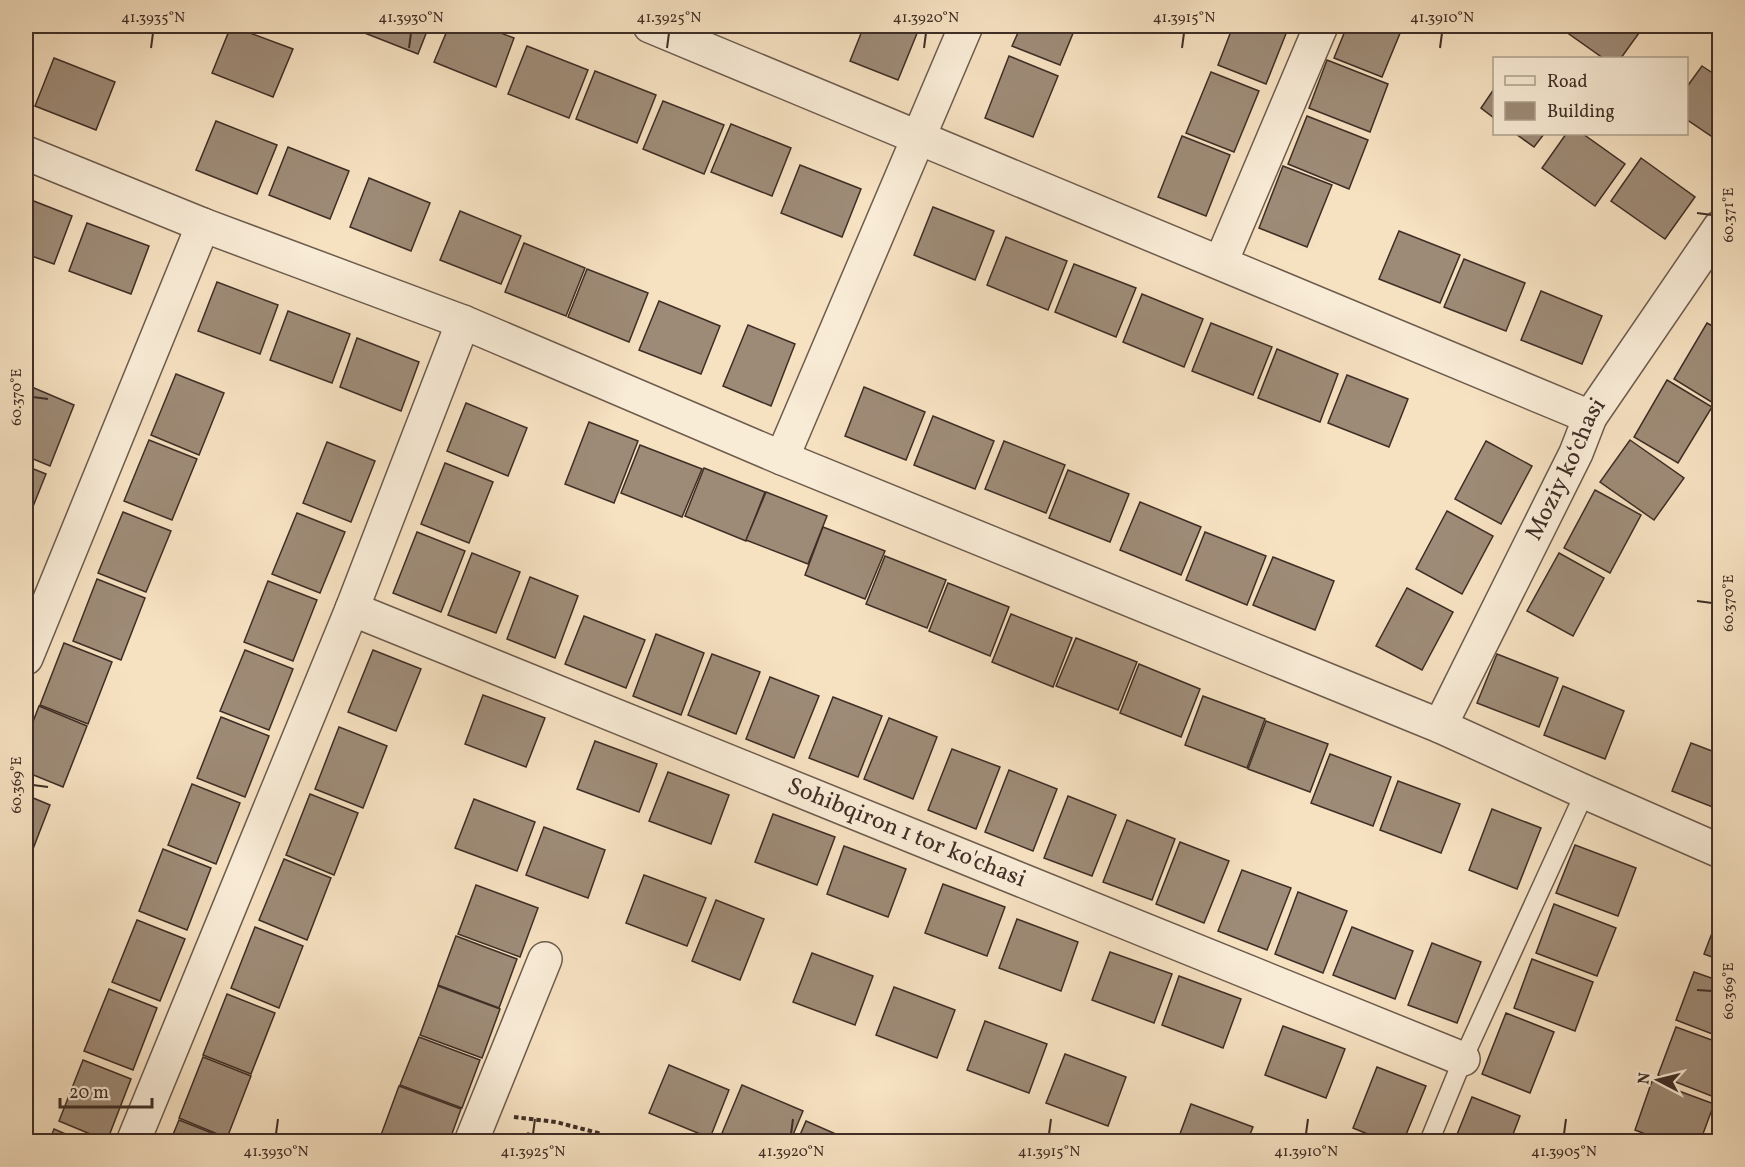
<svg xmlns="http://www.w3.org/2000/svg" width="1745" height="1167" font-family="Vollkorn,serif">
<rect width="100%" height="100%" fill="#f6e1c1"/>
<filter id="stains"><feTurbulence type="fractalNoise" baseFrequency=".00333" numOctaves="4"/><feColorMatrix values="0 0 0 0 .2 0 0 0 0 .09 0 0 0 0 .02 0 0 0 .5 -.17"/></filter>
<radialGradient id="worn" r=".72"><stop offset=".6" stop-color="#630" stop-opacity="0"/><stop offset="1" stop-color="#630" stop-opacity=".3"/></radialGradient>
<g fill="#9e8b77" stroke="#3f2e26" stroke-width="1.5">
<polygon points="231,26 293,49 273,97 212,73"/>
<polygon points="358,26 429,26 418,54 357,30"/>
<polygon points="449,26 482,26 514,38 496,87 434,62"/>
<polygon points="864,26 920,26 898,80 850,61"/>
<polygon points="1021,26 1076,26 1060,65 1012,46"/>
<polygon points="1233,26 1289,26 1266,84 1218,65"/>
<polygon points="1347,26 1403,26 1382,77 1334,58"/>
<polygon points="1564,26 1644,26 1621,58 1603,58 1562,29"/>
<polygon points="527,46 588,70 569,118 508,94"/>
<polygon points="1009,56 1058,76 1033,137 985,118"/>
<polygon points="54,58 115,82 96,130 35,106"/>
<polygon points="1327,60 1388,84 1370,132 1309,108"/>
<polygon points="1702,66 1720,78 1720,142 1686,119 1686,88"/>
<polygon points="595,71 656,95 637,143 576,119"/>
<polygon points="1211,72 1259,91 1234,152 1186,133"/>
<polygon points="1494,89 1494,118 1481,108"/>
<polygon points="663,101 724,125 704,174 643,149"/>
<polygon points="1307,116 1368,140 1349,189 1288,164"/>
<polygon points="216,121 277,145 257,194 196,170"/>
<polygon points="731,124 791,148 772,196 711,172"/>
<polygon points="1516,134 1544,134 1534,147"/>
<polygon points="1566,134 1583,134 1625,164 1595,206 1542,168"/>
<polygon points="1182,136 1230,155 1206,216 1158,197"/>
<polygon points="288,147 349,171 330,219 269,195"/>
<polygon points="1641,158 1695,197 1665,239 1611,201"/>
<polygon points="800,165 861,189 842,237 781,213"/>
<polygon points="1283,166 1332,185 1307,247 1259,228"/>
<polygon points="369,178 430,203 411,251 350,227"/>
<polygon points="26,198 72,216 54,264 26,254"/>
<polygon points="933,207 994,231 975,280 914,255"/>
<polygon points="460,211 521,236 501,284 440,260"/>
<polygon points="87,223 149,246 131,294 69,271"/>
<polygon points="1399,231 1460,255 1440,303 1379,279"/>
<polygon points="1006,237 1067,261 1048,310 987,285"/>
<polygon points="524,243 585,268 566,316 505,292"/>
<polygon points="1464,259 1525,283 1506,331 1444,307"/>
<polygon points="1074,264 1136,288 1116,337 1055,312"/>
<polygon points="587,269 648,293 629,342 568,317"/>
<polygon points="217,282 278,305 260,354 198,331"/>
<polygon points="1541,291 1602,316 1582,364 1521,340"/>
<polygon points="1142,294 1203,319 1184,367 1123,342"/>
<polygon points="659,301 720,326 701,374 639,350"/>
<polygon points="288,311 350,334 332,383 270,360"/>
<polygon points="1211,323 1272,347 1253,395 1192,371"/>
<polygon points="1707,323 1720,330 1720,403 1718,406 1674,379"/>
<polygon points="748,325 795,344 771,406 723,386"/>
<polygon points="357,338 419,362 401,411 340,387"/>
<polygon points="1277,349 1338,374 1320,422 1258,398"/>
<polygon points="176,374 224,393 199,455 151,435"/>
<polygon points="1347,375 1408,399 1389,447 1328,423"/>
<polygon points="1667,380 1712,407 1678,463 1634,437"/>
<polygon points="27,385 74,405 50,466 26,456"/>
<polygon points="864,387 925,412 906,460 845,436"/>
<polygon points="466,403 527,428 508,476 447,451"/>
<polygon points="933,416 994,441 975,489 914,465"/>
<polygon points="589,422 638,441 614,503 565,484"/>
<polygon points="149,440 197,459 172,520 124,501"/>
<polygon points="1630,440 1684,478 1654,520 1600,482"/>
<polygon points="1004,441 1065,465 1046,513 985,489"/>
<polygon points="1486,441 1532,466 1501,524 1455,499"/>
<polygon points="327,442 375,461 351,522 303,503"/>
<polygon points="640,445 702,469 682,517 621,493"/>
<polygon points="445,463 493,482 469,543 421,524"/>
<polygon points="26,466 46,474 26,524"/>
<polygon points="704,468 765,492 746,541 685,516"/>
<polygon points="1068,470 1129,494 1110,542 1049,518"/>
<polygon points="1595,490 1641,515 1610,573 1564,548"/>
<polygon points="766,492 827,516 808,564 746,540"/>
<polygon points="1140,502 1201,527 1181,575 1120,550"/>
<polygon points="1447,511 1493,536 1462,594 1416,569"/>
<polygon points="123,512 171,531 146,592 98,573"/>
<polygon points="297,513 345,532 320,593 272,574"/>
<polygon points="823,527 885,551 865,599 805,575"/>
<polygon points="417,532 465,551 441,612 393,593"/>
<polygon points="1205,532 1266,556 1247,605 1186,580"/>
<polygon points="472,553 520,572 496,633 448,615"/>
<polygon points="1559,553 1604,578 1573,636 1527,611"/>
<polygon points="885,556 946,580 927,628 866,604"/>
<polygon points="1273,557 1334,581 1315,630 1253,605"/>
<polygon points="530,577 578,596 555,658 507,639"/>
<polygon points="97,579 145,598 121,660 73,641"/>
<polygon points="268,581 317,600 293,661 244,642"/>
<polygon points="948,583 1009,607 990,656 929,631"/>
<polygon points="1407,588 1453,612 1422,670 1376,646"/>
<polygon points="1011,614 1072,638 1053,687 992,662"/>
<polygon points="584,616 645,640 626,688 565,664"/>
<polygon points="656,634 704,653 681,715 633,696"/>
<polygon points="1076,638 1137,662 1118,710 1056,686"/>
<polygon points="64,643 112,662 88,724 40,705"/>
<polygon points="245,650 293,669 269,730 220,711"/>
<polygon points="373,650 421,669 396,731 348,712"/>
<polygon points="712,654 760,672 736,734 688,715"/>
<polygon points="1497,654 1558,678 1539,727 1477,703"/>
<polygon points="1139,664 1200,689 1181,737 1120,713"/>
<polygon points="770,677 819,696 794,758 746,739"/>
<polygon points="1563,686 1624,711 1605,759 1544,735"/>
<polygon points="483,695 545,718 526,767 465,744"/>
<polygon points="1203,696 1265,719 1247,768 1185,745"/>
<polygon points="833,697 882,716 858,777 809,758"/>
<polygon points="39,706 87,726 63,787 26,772 26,740"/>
<polygon points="221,717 269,736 245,797 197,778"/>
<polygon points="889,718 937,737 913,799 864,779"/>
<polygon points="1266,721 1328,744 1310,792 1248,769"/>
<polygon points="339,727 387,746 363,808 315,789"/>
<polygon points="595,741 657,764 639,812 577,789"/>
<polygon points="1691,743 1720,754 1720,810 1672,791"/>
<polygon points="952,749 1000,767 976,829 928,810"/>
<polygon points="1330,754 1391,777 1373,826 1311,803"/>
<polygon points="1009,770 1057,789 1033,851 985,832"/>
<polygon points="668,772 729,795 711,844 649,821"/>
<polygon points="1398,781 1460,804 1441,853 1380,830"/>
<polygon points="192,784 240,803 216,864 168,845"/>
<polygon points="310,794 358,813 334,875 286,855"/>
<polygon points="26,795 50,805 26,867"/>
<polygon points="1068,796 1116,815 1092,876 1044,858"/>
<polygon points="474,799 535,822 517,871 455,848"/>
<polygon points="1492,809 1541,828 1517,889 1469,870"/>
<polygon points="773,814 835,837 817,885 755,862"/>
<polygon points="1127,820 1175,839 1152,900 1103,882"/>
<polygon points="544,827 605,850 588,898 526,875"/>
<polygon points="1180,842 1229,861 1204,923 1156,904"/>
<polygon points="1575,845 1636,868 1618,916 1556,893"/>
<polygon points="844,846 906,869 888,917 827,894"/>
<polygon points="163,849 211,868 187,930 139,911"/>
<polygon points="284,859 331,878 307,940 259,920"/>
<polygon points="1242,870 1291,888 1267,950 1218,931"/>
<polygon points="644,875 706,898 687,946 626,923"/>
<polygon points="943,884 1005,907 987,956 925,933"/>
<polygon points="476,885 538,908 520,957 458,934"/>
<polygon points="1298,892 1347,911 1323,973 1275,954"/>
<polygon points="716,900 764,919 740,980 692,961"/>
<polygon points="1554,904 1616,928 1597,976 1536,953"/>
<polygon points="1720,912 1720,960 1704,954"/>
<polygon points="1017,919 1078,942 1061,991 999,968"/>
<polygon points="137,920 185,939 160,1001 112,982"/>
<polygon points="255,927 303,946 279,1008 231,988"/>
<polygon points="1352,927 1413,951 1395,999 1333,975"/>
<polygon points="456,936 517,959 499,1008 438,985"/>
<polygon points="1432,943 1481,962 1457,1023 1408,1005"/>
<polygon points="1110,952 1172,974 1154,1023 1092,1000"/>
<polygon points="812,953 873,976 855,1025 793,1002"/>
<polygon points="1532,959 1593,982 1575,1031 1514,1008"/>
<polygon points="1694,972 1720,981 1720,1037 1676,1020"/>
<polygon points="1179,976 1241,999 1223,1048 1162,1025"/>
<polygon points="438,986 500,1009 482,1058 420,1035"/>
<polygon points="894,987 955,1010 937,1058 876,1035"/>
<polygon points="109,989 157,1008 133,1070 84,1051"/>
<polygon points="227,994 275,1013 251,1074 203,1055"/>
<polygon points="1506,1013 1554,1032 1530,1093 1482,1074"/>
<polygon points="985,1021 1047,1044 1029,1093 967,1070"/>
<polygon points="1283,1026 1345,1049 1326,1098 1265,1075"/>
<polygon points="1676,1027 1720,1043 1719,1099 1658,1075"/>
<polygon points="419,1037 480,1060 462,1108 400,1085"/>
<polygon points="1065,1054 1126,1077 1108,1126 1046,1103"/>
<polygon points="203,1057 251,1076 227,1138 179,1118"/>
<polygon points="83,1060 131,1079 107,1141 59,1121"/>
<polygon points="669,1065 729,1090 710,1138 649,1113"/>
<polygon points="1377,1067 1426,1086 1403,1142 1387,1142 1353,1128"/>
<polygon points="1652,1081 1714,1104 1700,1142 1666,1142 1635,1130"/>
<polygon points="742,1085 803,1111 790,1142 742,1142 722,1133"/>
<polygon points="399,1086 461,1109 449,1142 399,1142 381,1135"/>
<polygon points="1472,1097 1520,1116 1510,1142 1454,1142"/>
<polygon points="1191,1104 1253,1127 1247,1142 1177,1142"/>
<polygon points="179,1120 227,1139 226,1142 170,1142"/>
<polygon points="806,1121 854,1142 797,1142"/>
<polygon points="54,1129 84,1142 49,1142"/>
<polygon points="528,1133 549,1142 524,1142"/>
</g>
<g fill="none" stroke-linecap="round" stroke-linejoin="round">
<defs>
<polyline id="lane" points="1429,1142 1463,1059 1585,792"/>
<g id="street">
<path d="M650 26C963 158 1277 286 1590 417"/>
<polyline points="26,153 203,225 463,322 782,458 1440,726 1585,792 1720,851"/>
<polyline points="1221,262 1321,26"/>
<polyline points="782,458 966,26"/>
<path id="s1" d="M352 609 1463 1059"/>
<polyline points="26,658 203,225"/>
<path id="s2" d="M1440 726 1576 453 1590 417 1720 227"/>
<polyline points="133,1142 352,609 463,322"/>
<polyline points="471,1142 545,959"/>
</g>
</defs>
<use href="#lane" stroke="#6d5b4d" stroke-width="21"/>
<use href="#street" stroke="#6d5b4d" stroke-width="36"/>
<polyline stroke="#3f2e26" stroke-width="4" stroke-dasharray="4.5 3" stroke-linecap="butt" points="514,1117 556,1122 598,1133 615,1142"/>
<use href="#lane" stroke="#f9ecd7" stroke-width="18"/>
<use href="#street" stroke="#f9ecd7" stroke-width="33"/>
</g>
<path fill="none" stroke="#3f2e26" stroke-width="2" d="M151 48 153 33M409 48 411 33M667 48 669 33M924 48 926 33M1182 48 1184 33M1440 48 1442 33M1697 213 1712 215M33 397 48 399M1697 601 1712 603M33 785 48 787M1697 990 1712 991M276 1134 278 1119M533 1134 535 1119M791 1134 793 1119M1049 1134 1051 1119M1306 1134 1308 1119M1564 1134 1566 1119"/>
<g text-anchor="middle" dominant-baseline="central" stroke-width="5" stroke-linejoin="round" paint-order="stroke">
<g font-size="24" fill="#3f2e26" stroke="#f9ecd7">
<text stroke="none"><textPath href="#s2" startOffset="286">Moziy ko‘chasi</textPath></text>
<text stroke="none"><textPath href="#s1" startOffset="598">Sohibqiron 1 tor ko'chasi</textPath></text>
</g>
</g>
<rect width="1745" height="1167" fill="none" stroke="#f6e1c1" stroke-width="66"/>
<rect x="1493" y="57" width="195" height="78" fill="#f9ecd7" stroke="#afa090" stroke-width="1.5"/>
<rect x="1505" y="76" width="30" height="9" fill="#f9ecd7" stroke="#afa090" stroke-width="1.5"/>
<text x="1547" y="87" font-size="18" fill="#3f2e26">Road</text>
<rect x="1505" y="102" width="30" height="18" fill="#9e8b77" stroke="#afa090" stroke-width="1.5"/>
<text x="1547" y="117" font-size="18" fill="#3f2e26">Building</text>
<g transform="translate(1658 1080) rotate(277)" stroke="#f9ecd7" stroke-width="4.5" paint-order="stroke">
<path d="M0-4.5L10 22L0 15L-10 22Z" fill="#3f2e26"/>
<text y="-9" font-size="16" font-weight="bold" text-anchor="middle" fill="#3f2e26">N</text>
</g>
<path d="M60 1098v9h92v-9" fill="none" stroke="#3f2e26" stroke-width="3"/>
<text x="69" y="1098" font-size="18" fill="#3f2e26" stroke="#f9ecd7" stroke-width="4.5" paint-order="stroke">20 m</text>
<rect x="33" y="33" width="1679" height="1101" fill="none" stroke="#3f2e26" stroke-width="2"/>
<g font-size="15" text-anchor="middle" fill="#3f2e26">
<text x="153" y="22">41.3935°N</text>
<text x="411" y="22">41.3930°N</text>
<text x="669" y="22">41.3925°N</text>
<text x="926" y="22">41.3920°N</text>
<text x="1184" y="22">41.3915°N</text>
<text x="1442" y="22">41.3910°N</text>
<text transform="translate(1728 215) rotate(-90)" y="5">60.371°E</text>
<text transform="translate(16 397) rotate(-90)" y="5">60.370°E</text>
<text transform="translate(1728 603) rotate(-90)" y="5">60.370°E</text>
<text transform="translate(16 785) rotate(-90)" y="5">60.369°E</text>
<text transform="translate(1728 991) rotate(-90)" y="5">60.369°E</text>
<text x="276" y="1156">41.3930°N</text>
<text x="533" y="1156">41.3925°N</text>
<text x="791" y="1156">41.3920°N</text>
<text x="1049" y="1156">41.3915°N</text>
<text x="1306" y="1156">41.3910°N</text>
<text x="1564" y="1156">41.3905°N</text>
</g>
<rect width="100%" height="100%" filter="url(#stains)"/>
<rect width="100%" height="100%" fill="url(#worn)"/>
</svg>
